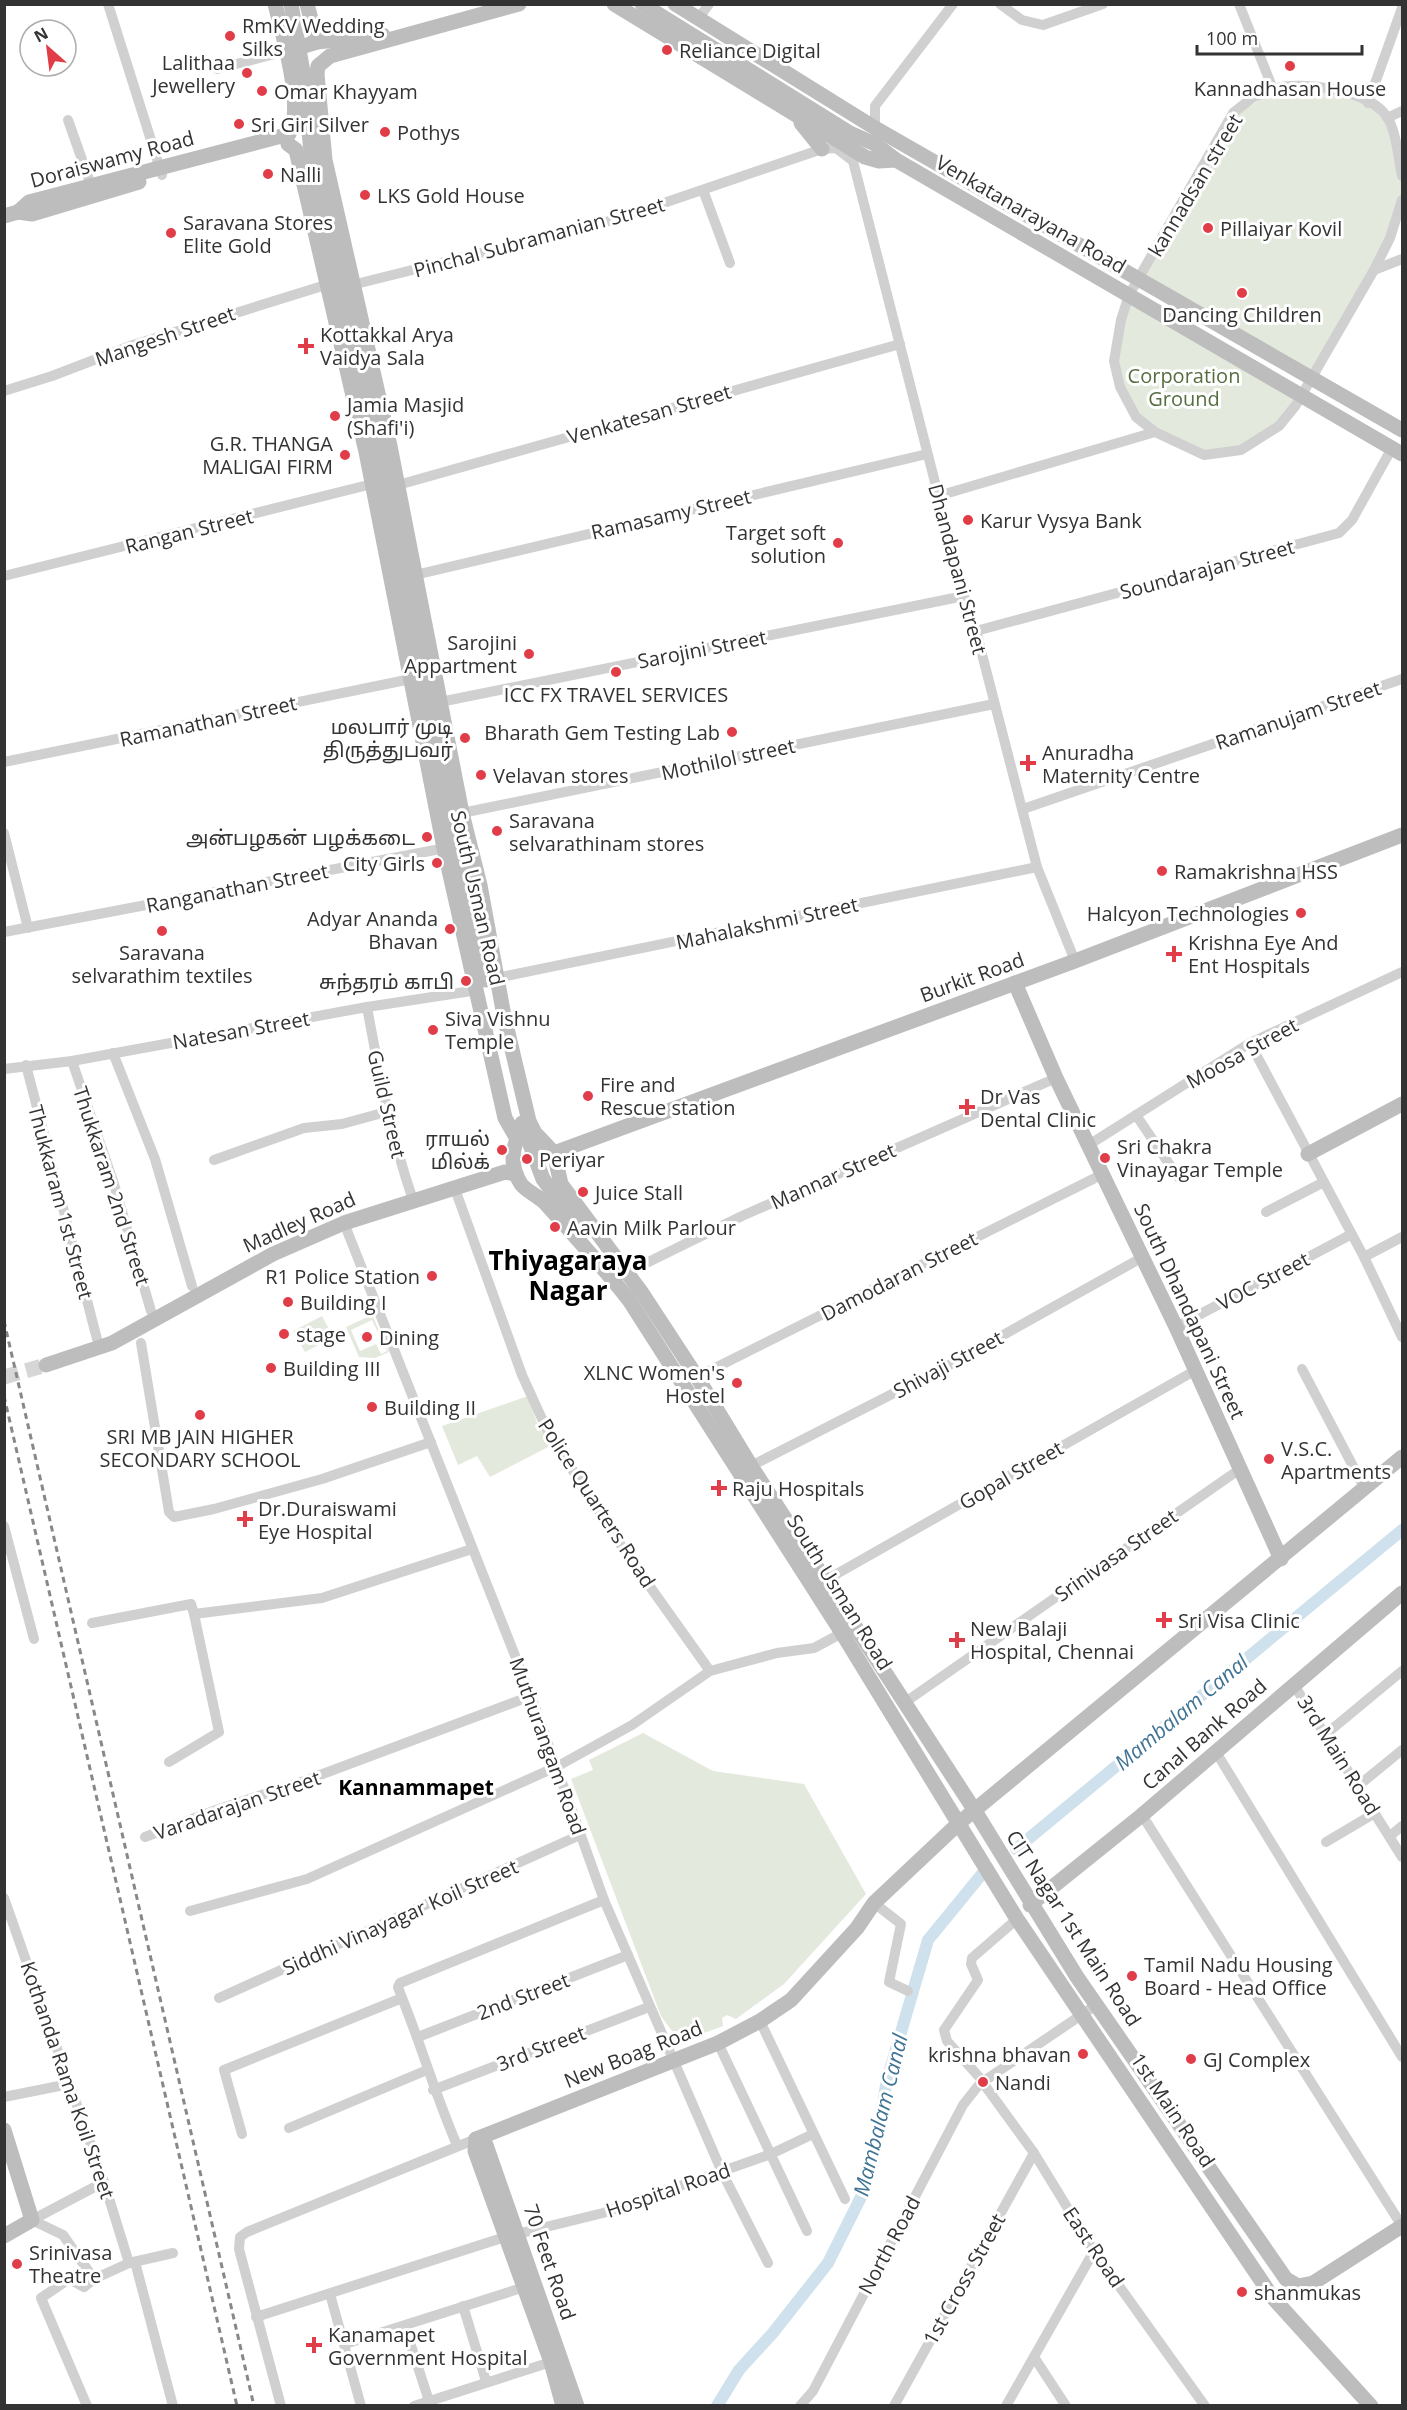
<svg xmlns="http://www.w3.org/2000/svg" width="1407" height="2410" font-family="'Open Sans','Noto Sans Tamil',sans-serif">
<rect width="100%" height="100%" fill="#fff"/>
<g fill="#e3e9dc" fill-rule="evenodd">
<polygon points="1331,86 1377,106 1401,159 1402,208 1370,276 1310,373 1144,278 1236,114 1275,91"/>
<path d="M1131 300 1297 391C1286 423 1253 445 1221 450 1216 451 1208 454 1203 453 1196 451 1188 445 1182 443 1148 426 1118 405 1117 362 1116 342 1125 319 1131 300Z"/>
<path d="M372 1315 389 1352 375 1358 359 1357 346 1327ZM372 1320 387 1351 381 1354 376 1344 360 1351 351 1330Z"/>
<polygon points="322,1316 333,1337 305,1352 293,1331"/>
<polygon points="528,1396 537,1423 550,1446 490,1477 477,1456 458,1465 442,1426"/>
<polygon points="643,1733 713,1771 804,1784 866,1894 784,1984 736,2019 727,2015 722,2018 723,2026 680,2042 661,2016 571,1779 593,1770 589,1760"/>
</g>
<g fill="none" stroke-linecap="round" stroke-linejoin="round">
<g stroke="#cfe1ed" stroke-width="12">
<polyline points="1016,1849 1402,1530"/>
<polyline points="717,2406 739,2370 772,2334 828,2263 862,2195 874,2153 887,2080 928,1940 982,1874"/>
</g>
<polyline stroke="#d6d6d6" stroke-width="15" stroke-dasharray="15 8" stroke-linecap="butt" points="4,1377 46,1365"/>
<g stroke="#d0d0d0" stroke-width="10">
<polyline points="108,4 162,175"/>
<polyline points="1000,4 1022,20 1043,25 1103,4"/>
<polyline points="1239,4 1273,89 1252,98 1233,113 1129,295 1121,320 1114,361 1120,387 1136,417 1155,432 1204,455 1241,450 1279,426 1296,405 1374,270 1390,238 1402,200"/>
<polyline points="698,19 709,4"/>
<polyline points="217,69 286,51"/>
<path d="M1273 89C1302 80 1370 90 1387 117 1397 133 1398 158 1402 176"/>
<polyline points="1368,103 1402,8"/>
<polyline points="1387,118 1402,111"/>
<polyline points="68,120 91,185"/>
<polyline points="875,128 875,106 953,4"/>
<polyline points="703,190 730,263"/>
<polyline points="1374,270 1402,259"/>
<polyline points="347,284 356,284 617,219 822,149 836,148 853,161 964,596 976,631 1037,867 1075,961"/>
<polyline points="4,391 52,376 133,345 332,283"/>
<polyline points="398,485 900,344"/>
<polyline points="938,496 1155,432"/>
<polyline points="415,575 927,454"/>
<polyline points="4,576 372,484"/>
<polyline points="976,631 1339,533 1352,520 1392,448"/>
<polyline points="440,702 964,596"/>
<polyline points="4,762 411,679"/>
<polyline points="1023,809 1402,679"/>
<polyline points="462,813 994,704"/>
<polyline points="4,833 28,928"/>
<polyline points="4,932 451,847"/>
<polyline points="496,978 1037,867"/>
<path d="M367 1007C379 1073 391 1136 413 1200"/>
<polyline points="1250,1043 1364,1257 1402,1337"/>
<polyline points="113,1053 155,1159 192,1286"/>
<polyline points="72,1061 113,1181 151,1311"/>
<polyline points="26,1065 97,1339"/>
<polyline points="4,1069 72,1061 367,1007 478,990"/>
<polyline points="1136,1115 1178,1177"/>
<polyline points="1087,1146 1250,1043 1402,972"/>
<polyline points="214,1160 304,1128 342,1124 386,1112"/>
<polyline points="455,1189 522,1375 548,1432 626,1553 710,1671"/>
<polyline points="1266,1212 1322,1183"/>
<polyline points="344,1223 531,1696 604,1900 722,2172 768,2263"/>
<polyline points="1364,1257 1402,1237"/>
<polyline points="622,1275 742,1216 1056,1078"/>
<polyline points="1176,1327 1350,1235"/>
<polyline points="141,1343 169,1512 174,1517 214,1509 322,1479 431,1442"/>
<polyline points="1302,1369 1365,1489"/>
<polyline points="697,1377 1101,1175"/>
<polyline points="751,1466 951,1364 1143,1257"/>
<polyline points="4,1526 34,1639"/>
<polyline points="826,1580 1196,1370"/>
<polyline points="92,1623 191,1604 194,1614"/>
<polyline points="1294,1685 1402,1857"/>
<polyline points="904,1703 1240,1469"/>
<polyline points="1326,1734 1402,1671"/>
<polyline points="1216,1752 1402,2057"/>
<polyline points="169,1762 219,1732 194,1614 322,1598 472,1549"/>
<polyline points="1358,1786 1402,1750"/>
<polyline points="1142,1815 1402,2226"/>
<polyline points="1390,1836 1402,1826"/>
<polyline points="145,1837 216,1810 304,1781 531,1696"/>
<polyline points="1326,1842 1375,1813"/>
<polyline points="4,1898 104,2182 129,2263"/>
<polyline points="874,1903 901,1924 889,1982 908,1991"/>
<polyline points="190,1911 307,1879 558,1766 632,1725 710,1671 777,1653 814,1648 842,1633"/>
<polyline points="219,1998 580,1835"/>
<path d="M402 1998C422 2047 436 2097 457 2145"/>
<polyline points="760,2021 845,2199"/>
<polyline points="418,2037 628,1955"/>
<polyline points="718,2043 807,2231"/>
<polyline points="980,2078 947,2041 944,2030 978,1980 971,1964 972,1958 1017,1919"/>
<polyline points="987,2079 1096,2005"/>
<polyline points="986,2087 1034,2153 1094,2251 1205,2406"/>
<polyline points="433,2090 649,2007"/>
<polyline points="4,2097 69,2084"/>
<polyline points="289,2128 427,2070"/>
<polyline points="242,2134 224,2070 402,1998 398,1987 400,1983 604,1900"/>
<polyline points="32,2220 63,2235 94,2279 129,2263 173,2253"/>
<polyline points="32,2220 104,2182"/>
<polyline points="135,2262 173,2406"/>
<polyline points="330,2294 361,2406"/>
<polyline points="463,2306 486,2381"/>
<polyline points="256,2317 505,2237 603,2213 771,2154 813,2134"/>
<polyline points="405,2327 429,2401"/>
<polyline points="345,2344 531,2285"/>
<polyline points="1034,2357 1066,2406"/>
<polyline points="87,2406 41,2298 69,2279 84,2287 94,2279"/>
<polyline points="281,2406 239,2249 240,2237 247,2232 476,2139"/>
<polyline points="414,2406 551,2362"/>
<polyline points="800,2406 813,2391 963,2105 978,2086"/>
<polyline points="894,2406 1034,2153"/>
<polyline points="1006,2406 1094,2251"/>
</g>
<g stroke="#bdbdbd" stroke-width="15">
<polyline points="291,4 303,72 311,152 385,489 452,831 486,980"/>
<polyline points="307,4 317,42"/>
<polyline points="519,4 330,56 318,66 317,74 325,160 390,446 462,813 480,885 504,1016 529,1121 535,1133 554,1153 561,1184 642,1293 697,1377 751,1466 975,1811 1077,1977 1286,2279 1298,2286 1313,2283 1402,2226"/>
<polyline points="614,4 865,157 879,161 896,160"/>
<polyline points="642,4 850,133 875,144 896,160 1402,454"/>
<polyline points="675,4 875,128 1402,430"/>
<polyline points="291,50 317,42 383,35"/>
<polyline points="801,123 822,149"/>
<path d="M288 144 296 150 366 452 444 848 505 1118 517 1139C511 1154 512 1170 521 1184 527 1192 539 1196 546 1204 575 1236 603 1267 629 1300L842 1633 1017 1919 1273 2298 1371 2406"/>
<polyline points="18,212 32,214 139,182"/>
<path d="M4 216 18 212 29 202 289 134C305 109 282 33 275 4"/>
<polyline points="1015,983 1056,1078 1176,1327 1281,1559"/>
<polyline points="522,1123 543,1179 575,1222"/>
<polyline points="554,1153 1075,961 1402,835"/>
<polyline points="1308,1154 1402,1104"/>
<polyline points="46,1365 112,1343 273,1254 344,1223 505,1172 516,1174"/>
<polyline points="1030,1905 1142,1815 1402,1593"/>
<polyline points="4,2130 32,2220 4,2236"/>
<polyline points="476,2139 718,2043 760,2021 791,2000 857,1928 874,1903 959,1823 1402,1457"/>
<polyline points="476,2139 486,2145 577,2406"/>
<polyline points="476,2139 475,2151 551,2362 563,2406"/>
</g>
<g stroke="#888" stroke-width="3" stroke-dasharray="6 4.5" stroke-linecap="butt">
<polyline points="4,1321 254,2406"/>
<polyline points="4,1396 237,2406"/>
</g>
</g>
<g fill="#e13d49" stroke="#fff" stroke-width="2">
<circle cx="230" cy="36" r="6"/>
<circle cx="667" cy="50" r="6"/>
<circle cx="1290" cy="66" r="6"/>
<circle cx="247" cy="73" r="6"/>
<circle cx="262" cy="91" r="6"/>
<circle cx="239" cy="124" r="6"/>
<circle cx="385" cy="132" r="6"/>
<circle cx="268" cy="174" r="6"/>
<circle cx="365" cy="195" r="6"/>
<circle cx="1208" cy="228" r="6"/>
<circle cx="171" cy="233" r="6"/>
<circle cx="1242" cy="293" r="6"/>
<path d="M303 337h6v6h6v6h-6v6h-6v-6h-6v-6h6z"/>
<circle cx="335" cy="416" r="6"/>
<circle cx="345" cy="455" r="6"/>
<circle cx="968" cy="520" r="6"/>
<circle cx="838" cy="543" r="6"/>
<circle cx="529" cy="654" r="6"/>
<circle cx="616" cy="672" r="6"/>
<circle cx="732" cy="732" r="6"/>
<circle cx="465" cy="738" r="6"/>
<path d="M1025 754h6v6h6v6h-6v6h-6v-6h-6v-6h6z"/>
<circle cx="481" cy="775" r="6"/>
<circle cx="497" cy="831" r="6"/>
<circle cx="427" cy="837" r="6"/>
<circle cx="437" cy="863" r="6"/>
<circle cx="1162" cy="871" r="6"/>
<circle cx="1301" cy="913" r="6"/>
<circle cx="450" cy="929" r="6"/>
<circle cx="162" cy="931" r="6"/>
<path d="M1171 945h6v6h6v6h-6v6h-6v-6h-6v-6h6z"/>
<circle cx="466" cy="981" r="6"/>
<circle cx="433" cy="1030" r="6"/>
<circle cx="588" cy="1096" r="6"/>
<path d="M964 1098h6v6h6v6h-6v6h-6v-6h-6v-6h6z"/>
<circle cx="502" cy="1150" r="6"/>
<circle cx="1105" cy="1158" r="6"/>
<circle cx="527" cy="1159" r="6"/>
<circle cx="583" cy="1192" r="6"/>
<circle cx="555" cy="1227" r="6"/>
<circle cx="432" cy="1276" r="6"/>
<circle cx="288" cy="1302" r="6"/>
<circle cx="284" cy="1334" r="6"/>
<circle cx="367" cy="1337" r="6"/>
<circle cx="271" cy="1368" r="6"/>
<circle cx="737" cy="1383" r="6"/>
<circle cx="372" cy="1407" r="6"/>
<circle cx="200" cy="1415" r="6"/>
<circle cx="1269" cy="1459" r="6"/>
<path d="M716 1479h6v6h6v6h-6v6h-6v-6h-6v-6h6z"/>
<path d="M242 1510h6v6h6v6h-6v6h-6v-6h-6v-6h6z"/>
<path d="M1161 1611h6v6h6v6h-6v6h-6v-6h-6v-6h6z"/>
<path d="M954 1631h6v6h6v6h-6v6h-6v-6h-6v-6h6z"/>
<circle cx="1132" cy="1976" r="6"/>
<circle cx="1083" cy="2054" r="6"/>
<circle cx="1191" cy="2059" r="6"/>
<circle cx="983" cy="2082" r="6"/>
<circle cx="17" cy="2264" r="6"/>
<circle cx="1242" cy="2292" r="6"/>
<path d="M311 2336h6v6h6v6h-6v6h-6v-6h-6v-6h6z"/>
</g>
<g text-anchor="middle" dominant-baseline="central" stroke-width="6" stroke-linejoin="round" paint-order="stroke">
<g font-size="20" fill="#333" stroke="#fff" text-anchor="start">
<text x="242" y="25">RmKV Wedding<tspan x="242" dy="23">Silks</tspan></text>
<text x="679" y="50">Reliance Digital</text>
<text x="235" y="62" text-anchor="end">Lalithaa<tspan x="235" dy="23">Jewellery</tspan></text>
<text x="1290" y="88" text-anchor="middle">Kannadhasan House</text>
<text x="274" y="91">Omar Khayyam</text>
<text x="251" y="124">Sri Giri Silver</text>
<text x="397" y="132">Pothys</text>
<text x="280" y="174">Nalli</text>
<text x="377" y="195">LKS Gold House</text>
<text x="183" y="222">Saravana Stores<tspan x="183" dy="23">Elite Gold</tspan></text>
<text x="1220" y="228">Pillaiyar Kovil</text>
<text x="1242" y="314" text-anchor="middle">Dancing Children</text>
<text x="320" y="334">Kottakkal Arya<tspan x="320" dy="23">Vaidya Sala</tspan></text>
<text x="347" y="404">Jamia Masjid<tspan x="347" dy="23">(Shafi'i)</tspan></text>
<text x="333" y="443" text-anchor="end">G.R. THANGA<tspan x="333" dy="23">MALIGAI FIRM</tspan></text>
<text x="980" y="520">Karur Vysya Bank</text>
<text x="826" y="532" text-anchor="end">Target soft<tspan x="826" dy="23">solution</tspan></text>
<text x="517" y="642" text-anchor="end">Sarojini<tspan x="517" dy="23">Appartment</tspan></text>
<text x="616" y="694" text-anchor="middle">ICC FX TRAVEL SERVICES</text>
<text x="453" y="726" text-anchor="end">மலபார் முடி<tspan x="453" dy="23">திருத்துபவர்</tspan></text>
<text x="720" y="732" text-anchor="end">Bharath Gem Testing Lab</text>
<text x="1042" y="752">Anuradha<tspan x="1042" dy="23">Maternity Centre</tspan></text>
<text x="493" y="775">Velavan stores</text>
<text x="509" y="820">Saravana<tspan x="509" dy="23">selvarathinam stores</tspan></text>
<text x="415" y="837" text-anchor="end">அன்பழகன் பழக்கடை</text>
<text x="425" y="863" text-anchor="end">City Girls</text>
<text x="1174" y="871">Ramakrishna HSS</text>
<text x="1289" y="913" text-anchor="end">Halcyon Technologies</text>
<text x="438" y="918" text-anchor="end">Adyar Ananda<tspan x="438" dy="23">Bhavan</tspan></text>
<text x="1188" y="942">Krishna Eye And<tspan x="1188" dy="23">Ent Hospitals</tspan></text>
<text x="162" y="952" text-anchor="middle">Saravana<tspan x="162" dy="23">selvarathim textiles</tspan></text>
<text x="454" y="981" text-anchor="end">சுந்தரம் காபி</text>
<text x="445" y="1018">Siva Vishnu<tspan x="445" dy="23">Temple</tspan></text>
<text x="600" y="1084">Fire and<tspan x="600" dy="23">Rescue station</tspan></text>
<text x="980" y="1096">Dr Vas<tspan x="980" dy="23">Dental Clinic</tspan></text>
<text x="490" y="1138" text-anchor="end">ராயல்<tspan x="490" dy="23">மில்க்</tspan></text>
<text x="1117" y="1146">Sri Chakra<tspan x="1117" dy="23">Vinayagar Temple</tspan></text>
<text x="539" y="1159">Periyar</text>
<text x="595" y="1192">Juice Stall</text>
<text x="567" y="1227">Aavin Milk Parlour</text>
<text x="420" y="1276" text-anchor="end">R1 Police Station</text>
<text x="300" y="1302">Building I</text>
<text x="296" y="1334">stage</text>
<text x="379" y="1337">Dining</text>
<text x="283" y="1368">Building III</text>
<text x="725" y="1372" text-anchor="end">XLNC Women's<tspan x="725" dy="23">Hostel</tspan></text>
<text x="384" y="1407">Building II</text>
<text x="200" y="1436" text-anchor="middle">SRI MB JAIN HIGHER<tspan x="200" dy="23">SECONDARY SCHOOL</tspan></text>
<text x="1281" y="1448">V.S.C.<tspan x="1281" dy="23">Apartments</tspan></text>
<text x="732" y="1488">Raju Hospitals</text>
<text x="258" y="1508">Dr.Duraiswami<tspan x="258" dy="23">Eye Hospital</tspan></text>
<text x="1178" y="1620">Sri Visa Clinic</text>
<text x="970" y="1628">New Balaji<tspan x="970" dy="23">Hospital, Chennai</tspan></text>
<text x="1144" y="1964">Tamil Nadu Housing<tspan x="1144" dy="23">Board - Head Office</tspan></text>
<text x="1071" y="2054" text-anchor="end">krishna bhavan</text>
<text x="1203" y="2059">GJ Complex</text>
<text x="995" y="2082">Nandi</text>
<text x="29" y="2252">Srinivasa<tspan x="29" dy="23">Theatre</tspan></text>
<text x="1254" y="2292">shanmukas</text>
<text x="328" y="2334">Kanamapet<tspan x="328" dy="23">Government Hospital</tspan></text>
</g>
<g font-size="20" fill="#333" stroke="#fff">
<text transform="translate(112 159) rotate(-15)">Doraiswamy Road</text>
<text transform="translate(1195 185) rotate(-59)">kannadsan street</text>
<text transform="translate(1031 214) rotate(30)">Venkatanarayana Road</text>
<text transform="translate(539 237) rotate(-15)">Pinchal Subramanian Street</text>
<text transform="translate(165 336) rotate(-19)">Mangesh Street</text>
<text transform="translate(649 414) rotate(-16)">Venkatesan Street</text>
<text transform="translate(671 514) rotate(-13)">Ramasamy Street</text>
<text transform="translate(189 531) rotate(-14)">Rangan Street</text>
<text transform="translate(958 569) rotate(75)">Dhandapani Street</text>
<text transform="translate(1207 569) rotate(-15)">Soundarajan Street</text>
<text transform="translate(702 649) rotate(-11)">Sarojini Street</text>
<text transform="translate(1298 715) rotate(-19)">Ramanujam Street</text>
<text transform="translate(208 721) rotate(-12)">Ramanathan Street</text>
<text transform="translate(728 759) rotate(-12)">Mothilol street</text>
<text transform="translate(237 888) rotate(-11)">Ranganathan Street</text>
<text transform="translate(478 898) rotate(77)">South Usman Road</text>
<text transform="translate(767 923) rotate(-12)">Mahalakshmi Street</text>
<text transform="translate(972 977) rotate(-20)">Burkit Road</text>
<text transform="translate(241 1030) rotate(-10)">Natesan Street</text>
<text transform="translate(1242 1053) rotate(-29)">Moosa Street</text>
<text transform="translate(387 1104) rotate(77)">Guild Street</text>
<text transform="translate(833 1176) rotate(-24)">Mannar Street</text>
<text transform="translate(112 1186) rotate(72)">Thukkaram 2nd Street</text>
<text transform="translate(61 1202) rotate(75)">Thukkaram 1st Street</text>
<text transform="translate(299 1222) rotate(-24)">Madley Road</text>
<text transform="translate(899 1276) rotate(-27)">Damodaran Street</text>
<text transform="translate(1263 1281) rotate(-28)">VOC Street</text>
<text transform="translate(1190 1311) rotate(65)">South Dhandapani Street</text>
<text transform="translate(948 1364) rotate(-28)">Shivaji Street</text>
<text transform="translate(1011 1475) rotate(-30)">Gopal Street</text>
<text transform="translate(597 1503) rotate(57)">Police Quarters Road</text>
<text transform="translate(1116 1555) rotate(-35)">Srinivasa Street</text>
<text transform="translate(840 1592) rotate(58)">South Usman Road</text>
<text transform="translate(1204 1734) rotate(-41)">Canal Bank Road</text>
<text transform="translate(548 1746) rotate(70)">Muthurangam Road</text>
<text transform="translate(1339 1755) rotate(58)">3rd Main Road</text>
<text transform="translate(237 1805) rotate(-19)">Varadarajan Street</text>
<text transform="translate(400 1917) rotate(-24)">Siddhi Vinayagar Koil Street</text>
<text transform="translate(1074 1928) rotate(57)">CIT Nagar 1st Main Road</text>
<text transform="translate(523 1996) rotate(-21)">2nd Street</text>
<text transform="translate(541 2048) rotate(-21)">3rd Street</text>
<text transform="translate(633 2054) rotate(-22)">New Boag Road</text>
<text transform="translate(68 2080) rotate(71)">Kothanda Rama Koil Street</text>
<text transform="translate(1173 2110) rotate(56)">1st Main Road</text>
<text transform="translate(668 2190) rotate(-19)">Hospital Road</text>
<text transform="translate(889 2245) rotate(-62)">North Road</text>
<text transform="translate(1094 2247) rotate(56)">East Road</text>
<text transform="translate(550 2262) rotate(71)">70 Feet Road</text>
<text transform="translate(964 2279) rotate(-61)">1st Cross Street</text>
</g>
<g font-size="20" fill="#566e40" stroke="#fff">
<text x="1184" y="375">Corporation<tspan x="1184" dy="23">Ground</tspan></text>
</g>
<g font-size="21" font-style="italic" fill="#417494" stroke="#fff">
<text transform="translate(1181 1712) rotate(-40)">Mambalam Canal</text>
<text transform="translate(880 2115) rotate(-76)">Mambalam Canal</text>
</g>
<g font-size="21" font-weight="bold" fill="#000" stroke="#fff">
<text x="416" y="1787">Kannammapet</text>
</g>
<g font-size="26" font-weight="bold" fill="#000" stroke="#fff">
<text x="568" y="1260">Thiyagaraya<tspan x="568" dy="30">Nagar</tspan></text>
</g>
</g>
<rect width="1407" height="2410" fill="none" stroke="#333333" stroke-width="12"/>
<g transform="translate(48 48) rotate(332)"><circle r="28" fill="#ffffff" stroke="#adadad" stroke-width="1.5"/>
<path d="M0-4.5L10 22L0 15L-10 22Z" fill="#e13d49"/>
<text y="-9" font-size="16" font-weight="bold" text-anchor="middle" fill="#333333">N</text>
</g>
<path d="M1197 45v9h165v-9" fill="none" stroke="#333333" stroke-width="3"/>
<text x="1206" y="45" font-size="18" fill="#333333" stroke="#ffffff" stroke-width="4.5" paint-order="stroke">100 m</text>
</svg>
